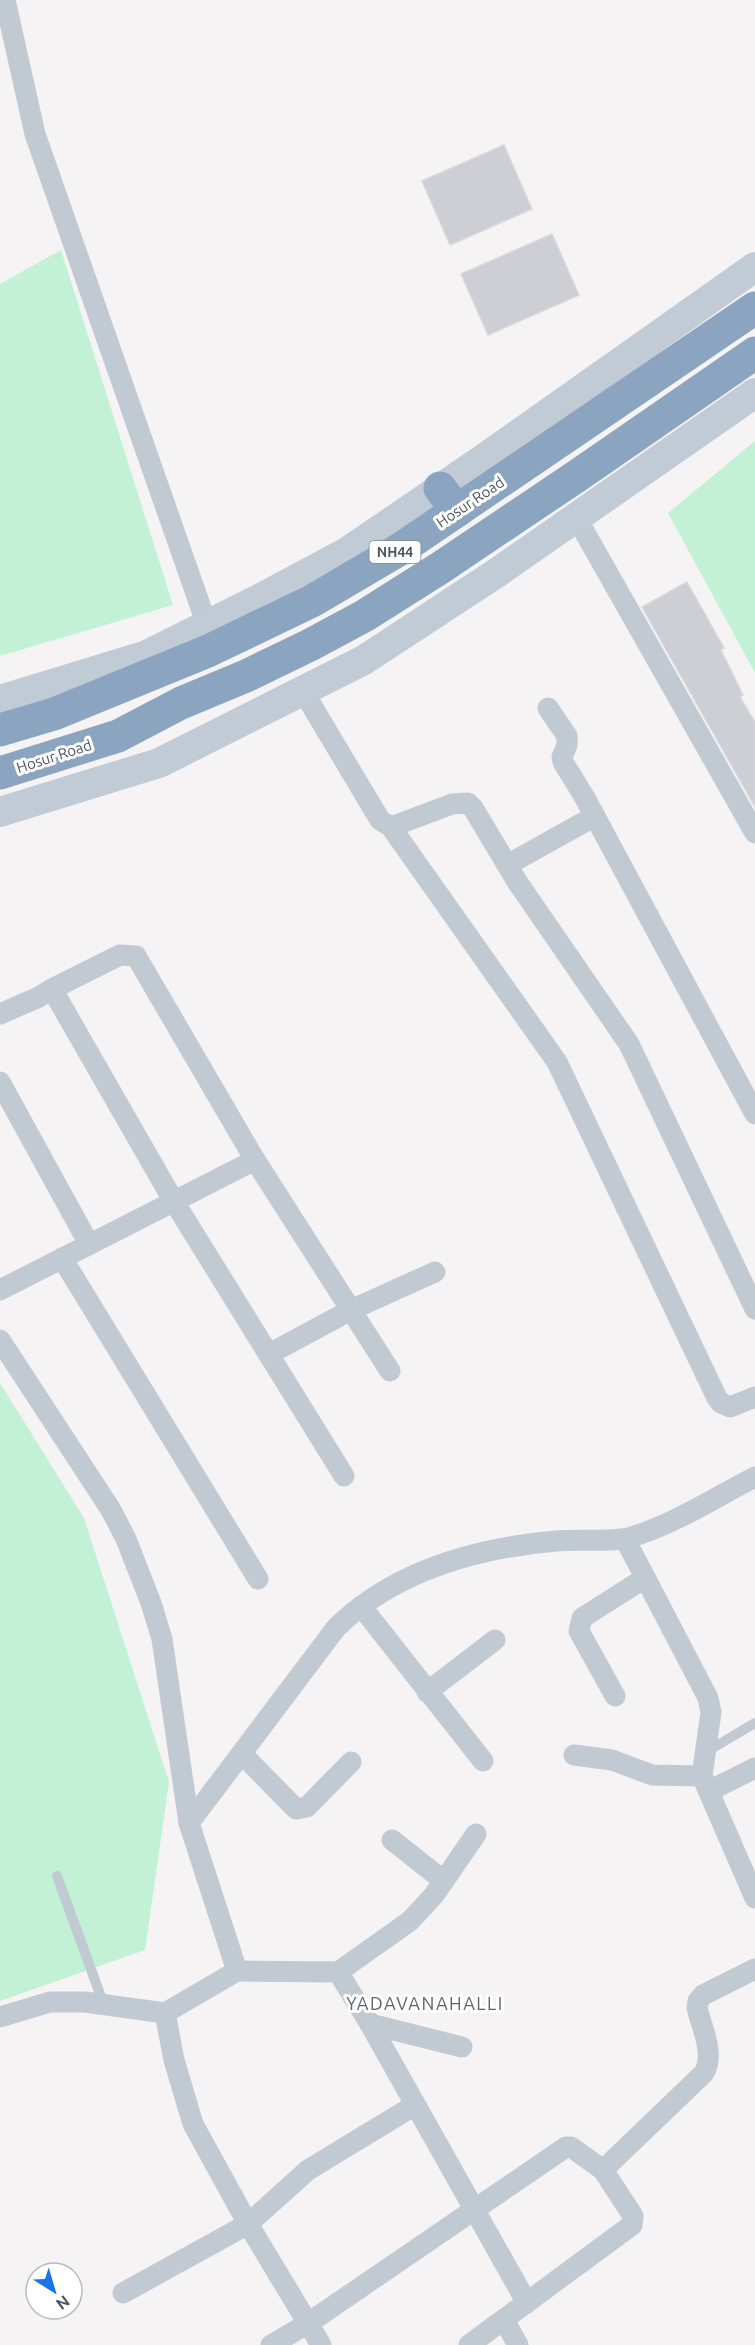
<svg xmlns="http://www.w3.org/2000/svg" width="755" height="2345" font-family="Ubuntu,sans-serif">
<rect width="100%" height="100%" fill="#f5f3f3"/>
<g fill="#c3f1d5">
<polygon points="61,250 173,605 0,656 0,284"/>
<polygon points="755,441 755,673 668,513"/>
<polygon points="0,1383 84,1518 169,1782 145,1950 0,2001"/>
</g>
<g fill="#cdcfd5" stroke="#d7d9de" stroke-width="1.5">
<polygon points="504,145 532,209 450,245 422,181"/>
<polygon points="552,234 579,295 488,335 461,274"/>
<polygon points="687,582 724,648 721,650 743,695 740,697 755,722 755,807 642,607"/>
</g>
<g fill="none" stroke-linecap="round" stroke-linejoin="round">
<g stroke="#c1cad2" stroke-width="10">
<polyline points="706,1752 755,1723"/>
<polyline points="57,1876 104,2005"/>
</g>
<g stroke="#c1cad2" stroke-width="21">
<polyline points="5,0 35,134 207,625"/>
<polyline points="576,517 755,833"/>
<polyline points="303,691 380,820 391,827 557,1062 717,1398 721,1403 730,1407 755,1397"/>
<polyline points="548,708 567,736 567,745 562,757 563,762 585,798 755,1114"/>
<polyline points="391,827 452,804 468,803 473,808 518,883 629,1044 755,1309"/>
<polyline points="507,865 595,816"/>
<polyline points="0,1014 39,997 52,989 173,1200 344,1476"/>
<polyline points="0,1082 89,1244"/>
<polyline points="255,1160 390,1371"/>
<polyline points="62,1258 258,1579"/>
<polyline points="0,1290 255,1160 136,956 120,955 52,989"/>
<polyline points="0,1340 111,1510 126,1539 151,1603 162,1639 189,1823 237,1971 165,2013 174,2060 193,2124 248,2224 321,2345"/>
<polyline points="269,1354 351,1310 435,1272"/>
<polyline points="625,1539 708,1698 711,1712 702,1776 755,1898"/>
<polyline points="361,1606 483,1761"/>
<polyline points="427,1692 495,1640"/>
<polyline points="615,1696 579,1631 582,1618 645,1578"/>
<polyline points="242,1754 296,1809 307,1807 351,1762"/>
<polyline points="574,1755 612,1760 652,1775 702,1776"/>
<polyline points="709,1791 755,1768"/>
<path d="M189 1823 336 1628C394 1571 477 1548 556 1541 575 1539 612 1542 628 1538 673 1525 714 1498 755 1477"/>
<polyline points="392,1840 444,1881"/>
<polyline points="237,1971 338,1972 370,2024 527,2303"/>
<polyline points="338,1972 410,1921 434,1895 476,1834"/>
<polyline points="0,2017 50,2002 85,2002 165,2013"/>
<polyline points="370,2024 462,2047"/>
<polyline points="123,2293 248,2224 308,2170 415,2105"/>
<polyline points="504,2320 518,2345"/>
<polyline points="271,2345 307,2324 566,2147 571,2147 603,2170"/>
<path d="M469 2345 632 2225 633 2216 603 2170 704 2073C715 2054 702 2028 697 2008L698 2001 703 1995 755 1969"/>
</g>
<g stroke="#c1cbd6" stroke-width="30">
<polyline points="0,700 147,655 263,597 347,552 482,460 755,267"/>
<polyline points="0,812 159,763 364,660 498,572 755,393"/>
</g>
<g stroke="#8ba5c1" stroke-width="33">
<polyline points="440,488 457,511"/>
<polyline points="0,730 54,714 208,651 312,601 402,548 755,308"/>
<polyline points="0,773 118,736 181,703 246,676 310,645 364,616 440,568 577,476 755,353"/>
</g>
</g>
<g text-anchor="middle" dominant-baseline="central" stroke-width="6" stroke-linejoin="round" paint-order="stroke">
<rect fill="#fff" stroke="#808990" stroke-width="1.5" x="369.5" y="541" width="51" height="22" rx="4.5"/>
<g font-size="14" font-weight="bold" fill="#4a5661">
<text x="395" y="552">NH44</text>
</g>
<g font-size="15" fill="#4a5661" stroke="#fff">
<text transform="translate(470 502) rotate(-34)">Hosur Road</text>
<text transform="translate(54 756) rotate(-18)">Hosur Road</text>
</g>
<g font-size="18" letter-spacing="1.5" fill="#5f6368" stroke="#fff">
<text x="425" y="2003">YADAVANAHALLI</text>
</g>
</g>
<g transform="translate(54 2291) rotate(143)"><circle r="28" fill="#ffffff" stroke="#b7bbc0" stroke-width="1.5"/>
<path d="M0-4.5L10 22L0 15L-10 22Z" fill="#1a73e8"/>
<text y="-9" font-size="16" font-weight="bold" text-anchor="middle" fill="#4a5661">N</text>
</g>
</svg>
